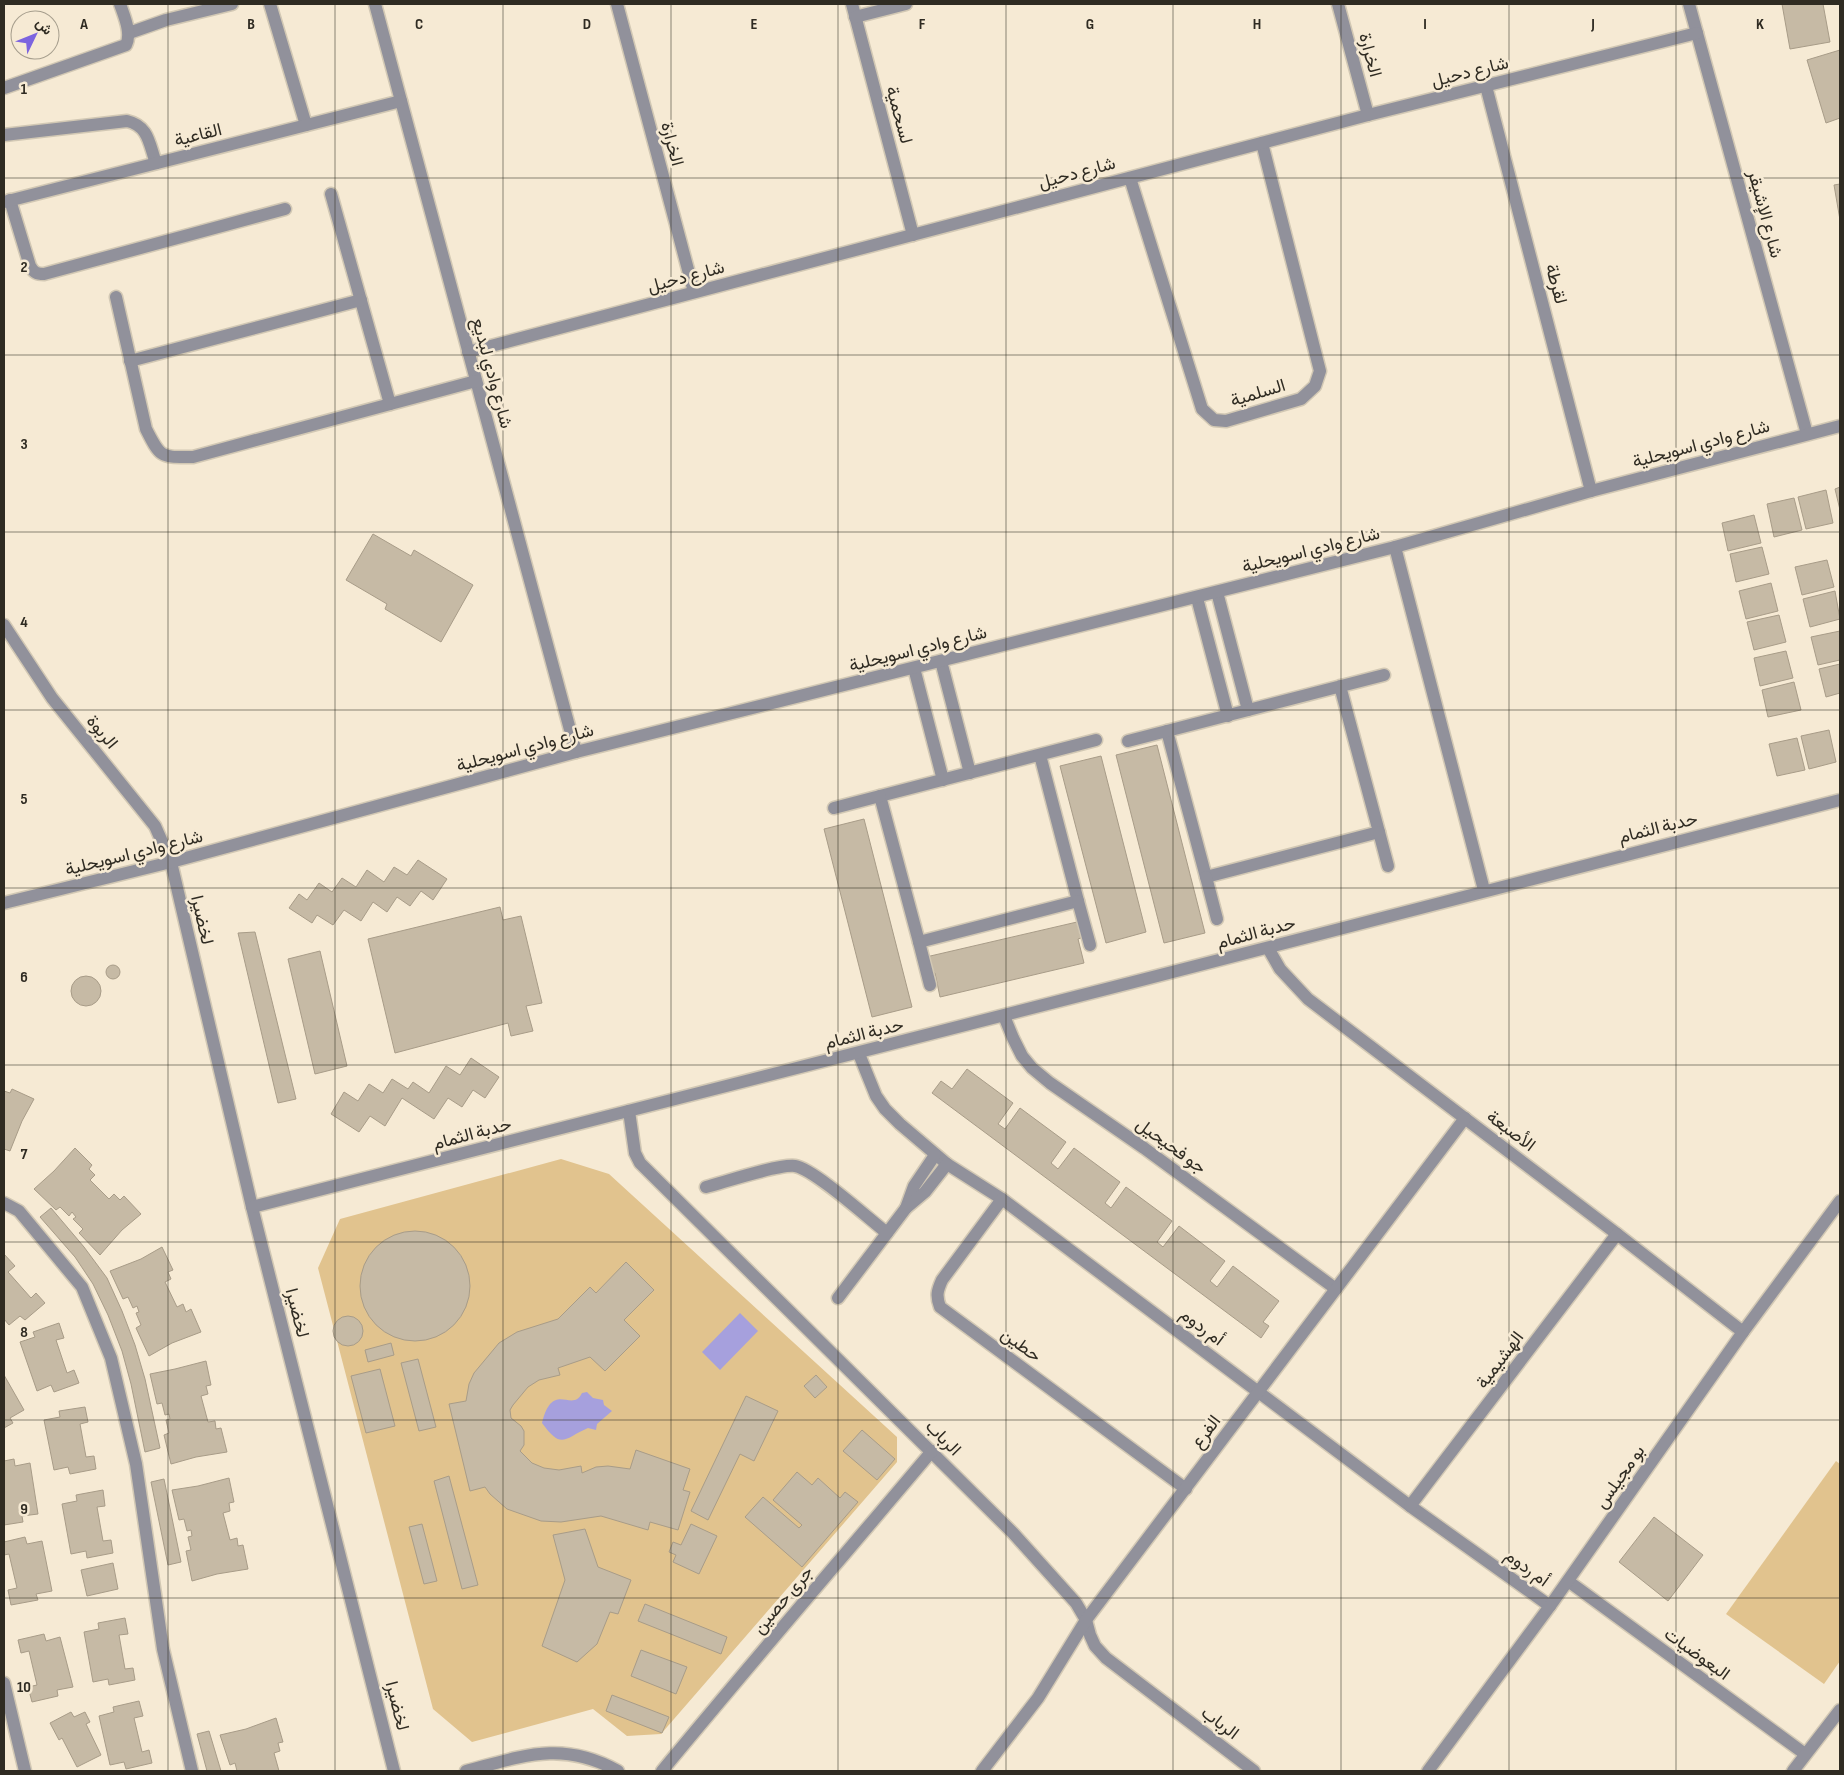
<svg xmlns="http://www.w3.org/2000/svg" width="1844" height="1775" font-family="'Sofia Sans Condensed',Vazirmatn,sans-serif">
<rect width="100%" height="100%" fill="#f6ead4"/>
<g fill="#e1c38e">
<polygon points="561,1159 609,1174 897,1437 897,1462 661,1734 627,1736 593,1709 472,1742 433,1709 318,1268 340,1219"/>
<polygon points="1836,1461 1840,1464 1840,1661 1824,1684 1726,1614"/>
</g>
<g fill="#a6a0dd">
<polygon points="740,1313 758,1331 720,1370 702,1352"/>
<path d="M587 1392 593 1398 603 1400 604 1405 612 1411 597 1424 596 1430 588 1428C563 1439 562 1450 542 1423 553 1379 572 1414 582 1393Z"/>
</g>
<g fill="#c6baa5" stroke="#a89c88">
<polygon points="1782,4 1823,4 1830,42 1790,49"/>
<polygon points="1840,50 1840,118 1826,123 1807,60"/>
<polygon points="1840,184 1840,220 1834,185"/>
<polygon points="1840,487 1840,510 1835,489"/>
<polygon points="1826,490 1833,523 1806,529 1798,497"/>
<polygon points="1794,498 1802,530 1774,537 1767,504"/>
<polygon points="1754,515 1761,543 1728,551 1722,523"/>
<polygon points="373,534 411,556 414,550 473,585 441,642 385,609 387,604 346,580"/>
<polygon points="1762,547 1769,574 1736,582 1730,554"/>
<polygon points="1827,560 1834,587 1802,595 1795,567"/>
<polygon points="1771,583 1778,611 1746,619 1739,591"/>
<polygon points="1835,591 1840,619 1810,627 1803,599"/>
<polygon points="1779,615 1786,642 1754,650 1747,622"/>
<polygon points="1840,631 1840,660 1818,665 1811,637"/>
<polygon points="1786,651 1793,678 1760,686 1754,658"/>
<polygon points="1840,664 1840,693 1826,697 1819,669"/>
<polygon points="1794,682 1801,710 1768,717 1762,690"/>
<polygon points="1829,730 1836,762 1809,769 1801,736"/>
<polygon points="1797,738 1805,770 1777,776 1769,744"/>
<polygon points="1157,745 1205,933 1164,943 1116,755"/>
<polygon points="1101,756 1146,932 1106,943 1060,766"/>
<polygon points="864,819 912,1007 872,1017 824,829"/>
<polygon points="418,860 447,879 433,900 421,891 410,906 397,897 387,912 373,902 361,921 344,910 333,925 317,915 312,923 289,908 299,894 307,900 319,883 332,892 342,878 356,887 367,870 384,882 394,867 407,875"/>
<polygon points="500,907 503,920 521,916 542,1003 526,1006 533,1031 511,1036 508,1023 395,1053 368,939"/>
<polygon points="1077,922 1081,938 1078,939 1084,963 940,997 935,973 930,974 926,957"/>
<polygon points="255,932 296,1099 278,1103 238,933"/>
<polygon points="320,951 347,1066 315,1074 288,959"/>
<circle cx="113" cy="972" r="7"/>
<circle cx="86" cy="991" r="15"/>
<polygon points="471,1058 499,1077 485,1098 473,1090 462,1107 448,1098 434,1119 402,1098 385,1126 370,1116 359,1132 331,1114 344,1092 358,1101 369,1084 383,1093 392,1079 408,1089 413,1082 429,1093 446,1066 460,1075"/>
<polygon points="967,1069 1013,1103 998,1124 1005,1129 1020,1108 1066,1142 1051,1163 1058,1169 1074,1148 1120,1182 1105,1203 1111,1208 1126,1187 1172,1221 1157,1242 1163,1247 1179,1226 1225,1261 1210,1281 1217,1287 1233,1266 1279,1301 1263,1322 1269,1326 1261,1338 932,1093 941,1081 952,1089"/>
<polygon points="12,1089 34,1099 22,1121 10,1151 4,1149 4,1091 10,1093"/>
<polygon points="75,1148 92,1165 89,1169 95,1175 90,1180 109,1199 114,1194 120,1200 124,1196 141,1214 122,1230 100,1255 79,1233 83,1229 73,1219 76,1217 72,1212 69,1216 60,1207 56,1210 34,1189 54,1171"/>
<polygon points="51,1208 84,1247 107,1278 122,1311 135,1345 145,1379 160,1448 145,1452 131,1384 122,1351 108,1315 93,1284 75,1257 40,1217"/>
<circle cx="415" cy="1286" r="55"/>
<polygon points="162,1247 173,1270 168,1272 171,1279 165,1282 177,1307 183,1304 186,1312 191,1309 201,1332 172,1343 149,1356 136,1328 141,1325 136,1313 139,1312 137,1306 133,1308 128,1297 123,1299 110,1271 141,1259"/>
<polygon points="4,1254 15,1266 8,1272 31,1298 36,1293 45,1303 25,1320 20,1316 9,1325 4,1319"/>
<polygon points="626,1262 654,1290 624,1320 640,1336 605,1371 590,1357 558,1368 560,1375 539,1380 528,1387 513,1405 510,1410 511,1418 521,1426 524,1431 524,1445 520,1451 532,1463 544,1468 559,1470 581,1466 582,1473 596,1467 608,1466 630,1469 636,1450 690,1469 683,1490 690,1492 678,1530 650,1522 648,1530 601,1516 561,1522 541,1521 507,1509 490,1494 485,1487 470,1491 449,1404 466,1401 469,1384 474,1373 499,1343 517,1332 558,1319 590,1287 596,1293"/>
<circle cx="348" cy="1331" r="15"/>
<polygon points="59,1323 64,1338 56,1340 67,1373 74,1370 79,1383 54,1392 51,1385 37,1391 20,1342 35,1337 33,1332"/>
<polygon points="391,1343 394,1355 368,1362 365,1350"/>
<polygon points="418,1359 436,1427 419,1431 401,1363"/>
<polygon points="206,1361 211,1385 206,1386 208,1394 201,1396 208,1422 215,1421 216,1429 221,1428 227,1452 196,1457 171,1464 164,1435 169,1433 166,1420 170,1419 169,1414 165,1415 162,1403 157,1404 150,1374 175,1369"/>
<polygon points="380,1369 395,1426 366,1433 351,1376"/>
<polygon points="4,1375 24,1410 10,1418 13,1423 4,1428"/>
<polygon points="816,1375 827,1387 815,1398 804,1386"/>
<polygon points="746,1396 778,1411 754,1461 740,1454 708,1520 691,1511"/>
<polygon points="85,1407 88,1422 80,1424 86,1457 94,1456 96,1469 70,1474 68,1467 54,1470 44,1420 60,1417 59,1411"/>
<polygon points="862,1430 895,1459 877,1480 843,1451"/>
<polygon points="14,1459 15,1466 30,1463 38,1514 22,1516 23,1522 4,1525 4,1461"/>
<polygon points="797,1472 812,1485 818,1478 840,1498 845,1492 858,1502 802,1567 745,1517 763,1497 799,1528 802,1525 773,1500"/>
<polygon points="449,1476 478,1585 462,1589 434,1481"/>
<polygon points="229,1478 234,1502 229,1503 230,1511 223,1513 230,1540 237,1538 238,1546 243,1545 248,1569 217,1574 192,1581 186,1551 191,1550 188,1537 192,1536 191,1530 187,1531 184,1519 179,1520 172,1490 198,1486"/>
<polygon points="164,1479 181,1562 168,1565 151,1482"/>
<polygon points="103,1490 105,1506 97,1507 103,1541 111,1540 113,1553 87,1558 86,1551 71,1554 62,1504 77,1501 76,1495"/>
<polygon points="1654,1517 1703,1555 1668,1601 1619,1562"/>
<polygon points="422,1524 437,1581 424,1584 409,1527"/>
<polygon points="691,1524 717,1536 699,1574 673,1562 676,1555 669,1552 673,1542 681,1545"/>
<polygon points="585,1529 598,1567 631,1580 618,1614 610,1612 597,1644 577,1662 542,1646 565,1580 553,1535"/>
<polygon points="25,1537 27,1544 42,1541 52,1591 36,1594 38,1600 11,1605 8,1590 17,1588 9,1554 4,1555 4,1542"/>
<polygon points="113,1563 118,1589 87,1596 81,1570"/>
<polygon points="645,1604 727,1637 721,1654 638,1621"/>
<polygon points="125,1618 128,1634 119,1635 125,1669 133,1668 135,1680 109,1685 108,1679 93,1682 84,1632 99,1629 98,1623"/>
<polygon points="44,1634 46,1641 60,1637 73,1687 57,1690 58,1696 32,1702 28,1687 37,1685 29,1651 21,1653 18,1640"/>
<polygon points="641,1650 687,1667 676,1694 631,1676"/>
<polygon points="612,1695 669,1717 662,1733 606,1711"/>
<polygon points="139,1701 143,1716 134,1718 142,1752 149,1750 152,1763 126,1769 124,1762 110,1765 99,1716 114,1712 113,1707"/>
<polygon points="71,1712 74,1717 85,1712 90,1722 86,1724 101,1755 77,1767 62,1738 59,1740 50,1723"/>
<polygon points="276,1718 283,1742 278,1743 280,1751 274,1753 279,1771 237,1771 235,1763 230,1765 220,1735 246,1729"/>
<polygon points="209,1731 221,1771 207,1771 197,1734"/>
</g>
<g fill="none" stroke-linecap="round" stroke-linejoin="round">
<defs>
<g id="minor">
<polyline points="270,4 306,125"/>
<polyline points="375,4 576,752"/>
<polyline points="617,4 694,292"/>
<polyline points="852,4 913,235"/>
<polyline points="1338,4 1368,115"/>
<polyline points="1689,4 1807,434"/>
<polyline points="855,17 906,4"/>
<polyline points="129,33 166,20 232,4"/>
<polyline points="1486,86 1591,491"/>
<path d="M4 88 126 45C132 33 124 16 120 4"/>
<path d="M4 135 127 121C149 126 149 144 156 163"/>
<polyline points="1130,178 1202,409 1214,420 1226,421 1301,399 1315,386 1320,371 1262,143"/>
<polyline points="331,194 390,404"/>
<path d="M10 200 30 266C34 273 37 274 44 274L285 209"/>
<polyline points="4,202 401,101"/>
<path d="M116 297 146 429C161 459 161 457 193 457L476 381"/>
<polyline points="468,352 1368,115 1697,33"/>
<polyline points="130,361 361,300"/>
<polyline points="1395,547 1484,890"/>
<polyline points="1217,592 1248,710"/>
<polyline points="1197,598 1228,716"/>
<polyline points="4,625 52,698 155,826 171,862 252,1207 394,1771"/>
<polyline points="941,661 970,773"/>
<polyline points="914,668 943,780"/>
<polyline points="1340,686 1379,832 1206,877 1167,731 1384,675"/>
<polyline points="1128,741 1167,731"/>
<polyline points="1040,755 1078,901 919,942 880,796 1096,740"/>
<polyline points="834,808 880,796"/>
<polyline points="1379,832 1388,866"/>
<polyline points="1206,877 1217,919"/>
<polyline points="1078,901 1090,945"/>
<polyline points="4,903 171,862 576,752 1395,547 1591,491 1840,426"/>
<polyline points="919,942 930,985"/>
<polyline points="1268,948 1280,969 1308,999 1617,1234 1743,1332"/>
<polyline points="1004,1016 1013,1038 1022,1056 1032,1068 1050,1083 1144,1148 1336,1289"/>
<polyline points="859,1054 876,1096 885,1109 900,1124 947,1164 1002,1199 1410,1506 1550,1606"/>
<polyline points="629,1111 635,1153 640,1163 1013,1533 1076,1603 1086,1620 1090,1635 1095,1646 1106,1658 1254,1771"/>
<path d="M706 1187C725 1182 778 1164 795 1166 814 1169 869 1219 887 1233"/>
<path d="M1002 1199 942 1280C937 1291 936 1296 940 1307L1186 1489"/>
<polyline points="4,1203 19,1211 82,1287 111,1358 136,1464 163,1649 192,1771"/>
<path d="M252 1207C783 1076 1310 934 1840 800"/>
<polyline points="906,1208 914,1186 935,1155"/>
<polyline points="838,1298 906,1208 925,1192 947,1164"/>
<polyline points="1410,1506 1617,1234"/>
<polyline points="1568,1581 1805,1754"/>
<polyline points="4,1683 25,1771"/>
<path d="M466 1771C523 1756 562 1740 618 1771"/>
<path d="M662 1771C751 1663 842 1558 932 1451"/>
<polyline points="982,1771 1038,1698 1086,1620 1465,1118"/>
<polyline points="1428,1771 1550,1606 1743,1332 1840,1201"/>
<polyline points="1793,1771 1840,1710"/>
</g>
</defs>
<use href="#minor" stroke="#d2c8b4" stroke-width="15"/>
<use href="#minor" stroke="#91919b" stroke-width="12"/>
</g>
<path fill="none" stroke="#2f2b22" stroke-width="1" stroke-opacity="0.55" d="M168 4V1771M335 4V1771M503 4V1771M671 4V1771M838 4V1771M1006 4V1771M1173 4V1771M1341 4V1771M1509 4V1771M1676 4V1771M4 178H1840M4 355H1840M4 532H1840M4 710H1840M4 888H1840M4 1065H1840M4 1242H1840M4 1420H1840M4 1598H1840"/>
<g text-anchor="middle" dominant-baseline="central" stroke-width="5" stroke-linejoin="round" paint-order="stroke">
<g font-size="18" fill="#2f2b22" stroke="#f6ead4">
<text transform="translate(1370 55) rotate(75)">الخرارة</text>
<text transform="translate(1470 72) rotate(-14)">شارع دحيل</text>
<text transform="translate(899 115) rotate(75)">لسحمية</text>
<text transform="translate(198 135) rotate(-14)">القاعية</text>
<text transform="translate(672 144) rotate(75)">الخرارة</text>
<text transform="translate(1077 173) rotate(-15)">شارع دحيل</text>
<text transform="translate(1765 214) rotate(75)">شارع الإشيقر</text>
<text transform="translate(686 277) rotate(-15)">شارع دحيل</text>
<text transform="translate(1556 284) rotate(75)">لقرطة</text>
<text transform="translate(492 373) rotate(75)">شارع وادي لبديع</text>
<text transform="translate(1258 393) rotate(-17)">السلمية</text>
<text transform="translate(1701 444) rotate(-15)">شارع وادي اسويحلية</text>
<text transform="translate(1311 550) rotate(-14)">شارع وادي اسويحلية</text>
<text transform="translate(918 649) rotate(-14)">شارع وادي اسويحلية</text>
<text transform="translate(102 732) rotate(50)">الربوة</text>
<text transform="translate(525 748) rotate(-15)">شارع وادي اسويحلية</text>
<text transform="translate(1658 828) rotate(-14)">حدبة الثمام</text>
<text transform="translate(134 853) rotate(-14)">شارع وادي اسويحلية</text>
<text transform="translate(202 920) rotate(77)">لخضيرا</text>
<text transform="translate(1256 933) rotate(-15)">حدبة الثمام</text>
<text transform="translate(864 1034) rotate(-14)">حدبة الثمام</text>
<text transform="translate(1511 1131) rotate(37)">الأصبعة</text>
<text transform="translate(472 1134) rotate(-15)">حدبة الثمام</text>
<text transform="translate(1171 1146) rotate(36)">جو فحيحيل</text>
<text transform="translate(297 1313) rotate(76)">لخضيرا</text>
<text transform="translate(1202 1327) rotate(37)">أم ردوم</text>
<text transform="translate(1021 1345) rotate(36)">حطين</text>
<text transform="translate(1500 1360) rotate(-53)">الهشيمية</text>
<text transform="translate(1206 1432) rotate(-53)">الفرع</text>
<text transform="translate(943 1438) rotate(45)">الرباب</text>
<text transform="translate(1620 1477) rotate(-55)">بو مجيلس</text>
<text transform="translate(1527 1568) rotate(36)">أم ردوم</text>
<text transform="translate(783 1600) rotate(-50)">جرى حصين</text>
<text transform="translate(1697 1654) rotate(36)">البعوضيات</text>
<text transform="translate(397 1706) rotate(76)">لخضيرا</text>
<text transform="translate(1220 1723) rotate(37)">الرباب</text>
</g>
</g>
<g font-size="16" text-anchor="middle" font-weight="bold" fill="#2f2b22" stroke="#f6ead4" stroke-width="5" stroke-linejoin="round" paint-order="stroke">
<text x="84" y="29">A</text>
<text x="251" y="29">B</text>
<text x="419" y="29">C</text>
<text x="587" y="29">D</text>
<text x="754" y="29">E</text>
<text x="922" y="29">F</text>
<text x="1090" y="29">G</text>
<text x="1257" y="29">H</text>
<text x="1425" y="29">I</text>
<text x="1593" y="29">J</text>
<text x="1760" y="29">K</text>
<text x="24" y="94">1</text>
<text x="24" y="272">2</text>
<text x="24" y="449">3</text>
<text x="24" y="627">4</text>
<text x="24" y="804">5</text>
<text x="24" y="982">6</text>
<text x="24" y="1159">7</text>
<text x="24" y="1337">8</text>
<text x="24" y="1514">9</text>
<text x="24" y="1692">10</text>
</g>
<rect width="1844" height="1775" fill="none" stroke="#2f2b22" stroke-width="10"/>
<g transform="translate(35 35) rotate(47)"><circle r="24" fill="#f6ead4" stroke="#a69e8d"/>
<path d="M0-4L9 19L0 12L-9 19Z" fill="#7c64df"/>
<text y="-8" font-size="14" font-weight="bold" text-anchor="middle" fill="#2f2b22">ش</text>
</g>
</svg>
